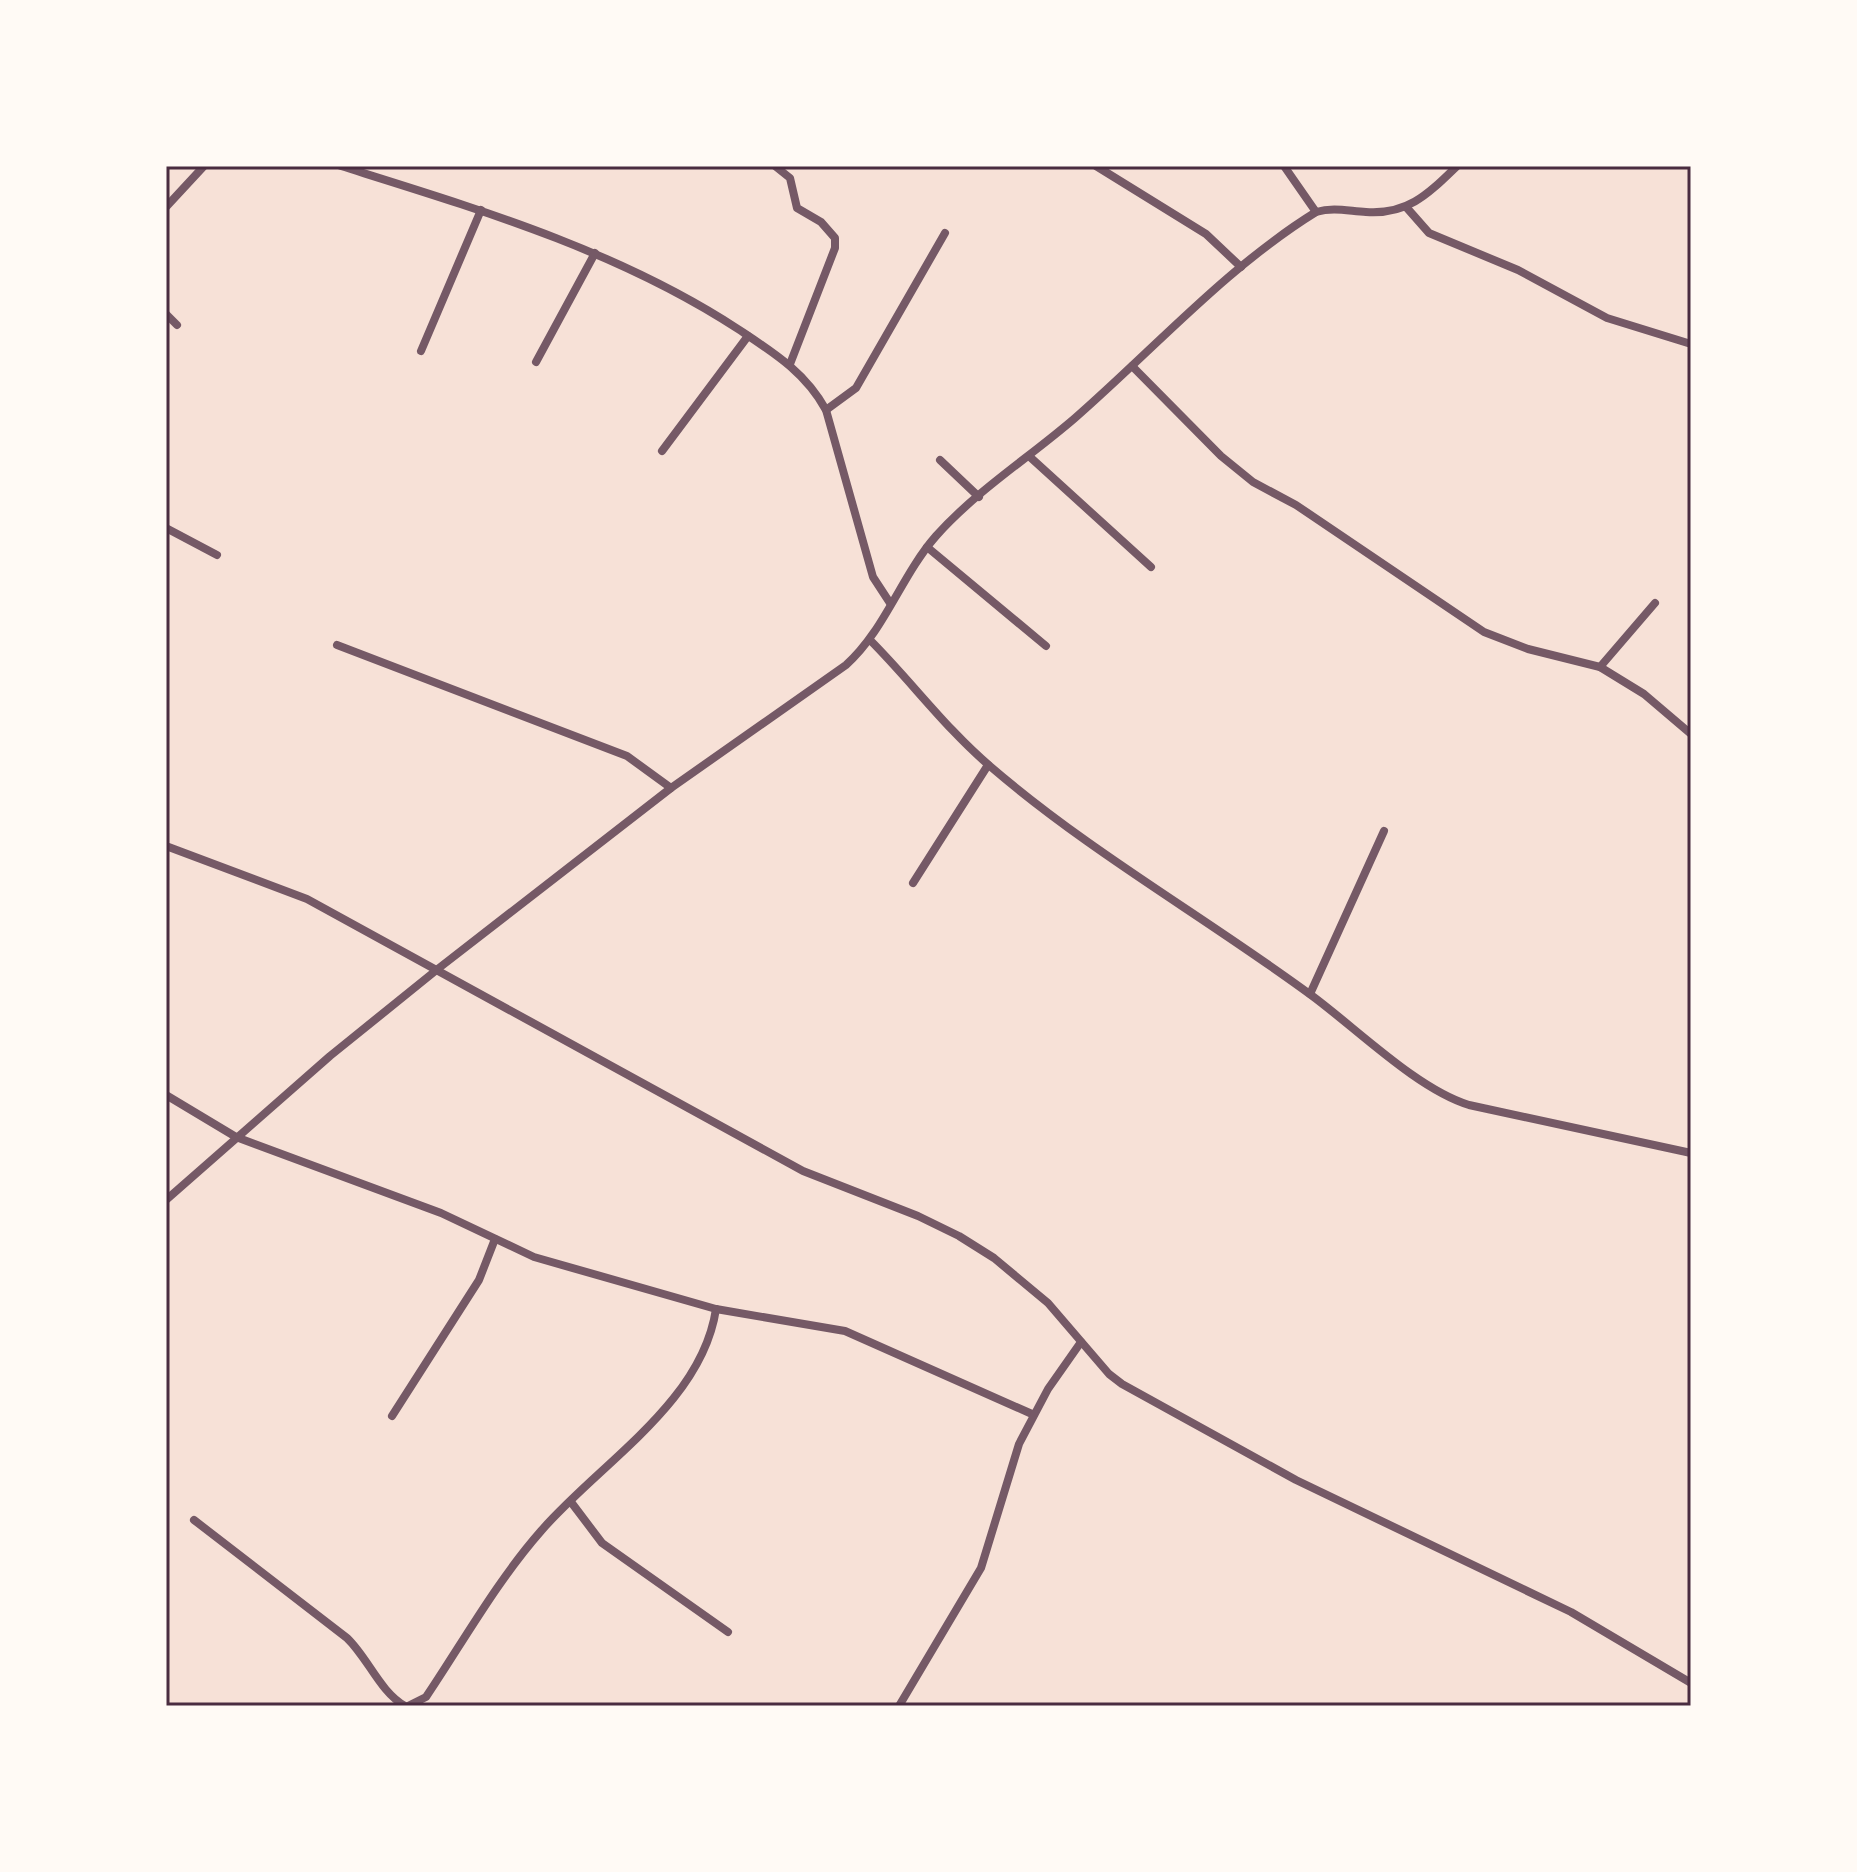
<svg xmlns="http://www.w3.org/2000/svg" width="1857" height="1872" font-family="'Varela Round',sans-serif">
<rect width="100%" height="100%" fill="#f7e1d7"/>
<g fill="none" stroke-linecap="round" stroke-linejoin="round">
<g stroke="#755966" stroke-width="8">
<path d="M341 166C478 209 617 250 738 329 774 353 805 372 826 410L873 577 890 603"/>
<polyline points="775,166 790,178 797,208 821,222 835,238 835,248 790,364"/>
<polyline points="1096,166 1206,234 1241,267"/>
<polyline points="1284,166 1316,212"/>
<polyline points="166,207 204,166"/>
<polyline points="1407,208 1429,233 1518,270 1607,318 1691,344"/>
<polyline points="166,314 177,325"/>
<polyline points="421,351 481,210"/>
<polyline points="536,362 595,253"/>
<polyline points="1132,366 1221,456 1253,482 1296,505 1484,632 1528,649 1600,667 1644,694 1691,734"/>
<polyline points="826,410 856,388 945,233"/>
<polyline points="662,451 748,336"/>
<polyline points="1030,457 1151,567"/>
<polyline points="940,460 979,497"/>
<polyline points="166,528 217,555"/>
<polyline points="927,547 1046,646"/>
<path d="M870 640C911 681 946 729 991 767 1090 852 1205 917 1311 995 1356 1028 1417 1089 1469 1105L1691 1153"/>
<polyline points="337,645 627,756 671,788"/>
<polyline points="1600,667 1655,603"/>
<polyline points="166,846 307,899 803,1171 918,1216 959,1236 994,1258 1048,1303 1109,1374 1122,1384 1296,1480 1571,1612 1691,1683"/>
<polyline points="913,883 988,765"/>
<polyline points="1310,994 1384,831"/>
<polyline points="166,1095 236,1137 441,1213 534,1257 716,1309 845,1331 1032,1414"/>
<path d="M166 1200 330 1056 439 968 671 788 846 665C885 630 901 576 936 536 976 491 1030 457 1075 418 1154 349 1227 267 1316 212 1333 207 1348 211 1366 212 1408 215 1428 194 1457 166"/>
<polyline points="392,1416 479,1280 495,1239"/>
<polyline points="571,1502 602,1543 728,1632"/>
<path d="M194 1520 347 1638C368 1658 380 1692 405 1706"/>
<path d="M408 1706 426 1697C463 1642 497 1581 541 1531 600 1463 702 1403 716 1309"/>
<polyline points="899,1706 981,1568 1019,1444 1048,1389 1081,1342"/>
</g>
</g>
<rect width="1857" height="1872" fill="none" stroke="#fffaf5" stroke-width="336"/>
<rect x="168" y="168" width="1521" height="1536" fill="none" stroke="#4a2c40" stroke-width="3"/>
</svg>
